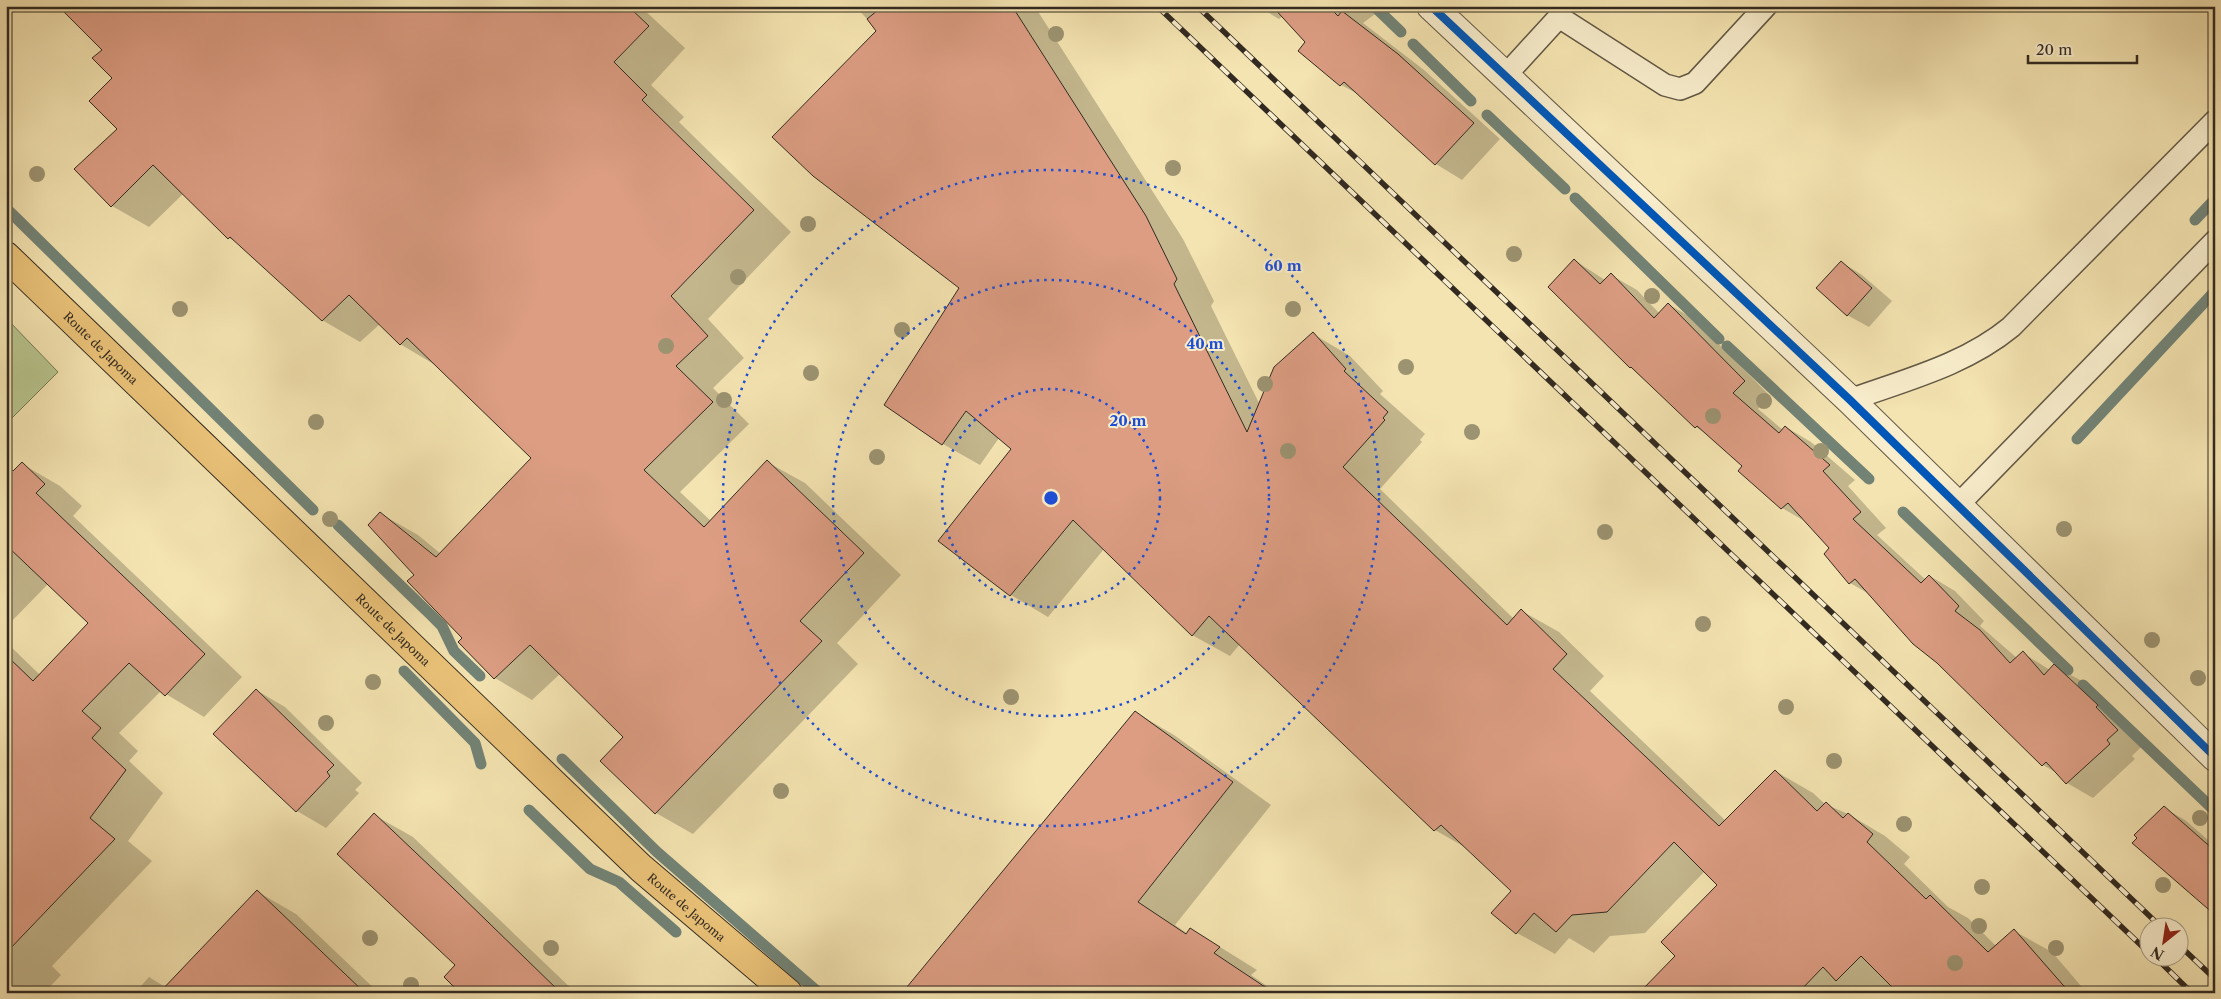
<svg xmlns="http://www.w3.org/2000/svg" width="2221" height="999" font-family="'Libre Caslon Text',serif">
<rect width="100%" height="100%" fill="#f4e4b1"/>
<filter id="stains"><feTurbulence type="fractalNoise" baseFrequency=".004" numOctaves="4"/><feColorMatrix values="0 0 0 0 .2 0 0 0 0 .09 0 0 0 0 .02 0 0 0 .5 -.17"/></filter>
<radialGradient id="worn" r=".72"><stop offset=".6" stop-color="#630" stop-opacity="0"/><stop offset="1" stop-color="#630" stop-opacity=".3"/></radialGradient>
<polygon fill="#b8c58e" stroke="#757858" points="6,318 58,372 6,424"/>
<g fill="#0003">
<polygon points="580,6 640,6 685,48 651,85 684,117 679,122 791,232 708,319 744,358 713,388 749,424 680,492 711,521 767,462 805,483 901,575 837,643 858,664 693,834 656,813 625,737 561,673 532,700 495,678 416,575 381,514 418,535 441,554 533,458 437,366 400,344 380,324 360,342 322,320 241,245 229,238 184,193 149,227 112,206 119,129 114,78 104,50"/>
<polygon points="855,6 1030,6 1037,10 1183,239 1214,301 1211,306 1260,405 1313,334 1350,356 1383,391 1380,394 1425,434 1420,440 1422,442 1380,489 1514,619 1522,611 1559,632 1604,676 1590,691 1726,821 1775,771 1813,793 1825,804 1848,814 1885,836 1910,857 1904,864 1948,907 1968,918 1997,947 2014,931 2052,952 2081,986 2092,993 1900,993 1891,984 1883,993 1641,993 1677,955 1719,885 1705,871 1645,933 1610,936 1594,953 1569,938 1555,954 1517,933 1493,913 1512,891 1468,849 1435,830 1240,644 1230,656 1192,635 1104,549 1048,617 1011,595 940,540 1012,448 999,438 980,465 943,444 961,288 878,31"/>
<polygon points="1257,6 1368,6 1375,14 1363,23 1424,70 1500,139 1462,180 1436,164 1360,95 1341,85 1283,16 1279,19"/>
<polygon points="1574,260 1605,280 1611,275 1637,290 1660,314 1668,304 1694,319 1770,396 1758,409 1783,430 1786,427 1811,442 1855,480 1848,486 1886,528 1877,535 1926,580 1930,576 1955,591 1984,621 1980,626 2017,658 2023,653 2050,670 2054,666 2080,680 2123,720 2121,723 2143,745 2132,756 2135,759 2093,798 2067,783 2060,775 2043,765 1871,595 1850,583 1831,548 1808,523 1782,508 1744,466 1708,435 1696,427 1630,367"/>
<polygon points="1841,262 1862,275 1892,301 1869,327 1847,315"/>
<polygon points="22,464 60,486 82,506 73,516 242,677 204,717 161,691 119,733 138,751 129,761 163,793 128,841 152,861 52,966 61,975 44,993 6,993 6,642 40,675 89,623 48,584 6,627 6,480"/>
<polygon points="256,690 285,707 362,783 355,790 359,793 326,828 297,811"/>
<polygon points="1135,712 1174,735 1271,805 1175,925 1188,934 1191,929 1257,970 1251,975 1277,993 904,993"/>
<polygon points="2164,808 2185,820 2215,846 2215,914"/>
<polygon points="374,815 413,837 576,993 462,993 457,965"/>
<polygon points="258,892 296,914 379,993 189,993"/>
<polygon points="149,977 170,990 174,993 135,993"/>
</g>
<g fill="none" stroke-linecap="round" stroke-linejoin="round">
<g stroke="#728376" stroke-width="11">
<polyline points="1374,6 1401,32"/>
<polyline points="1413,44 1471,101"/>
<polyline points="1487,115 1565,189"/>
<polyline points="1575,198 1719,339"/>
<polyline points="6,208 313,510"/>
<polyline points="2195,220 2215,199"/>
<polyline points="1727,346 1869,479"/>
<polyline points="2077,439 2215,291"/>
<polyline points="1903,512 2068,670"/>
<polyline points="338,525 431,615 442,626 454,651 480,676"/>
<polyline points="404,671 475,743 481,764"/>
<polyline points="2083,685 2215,811"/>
<polyline points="562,759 657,852 819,993"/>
<polyline points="529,810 590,869 619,882 676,932"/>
</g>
</g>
<g fill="#dc9d83" stroke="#322a21">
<polygon points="58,6 628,6 649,26 614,62 647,95 642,100 754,210 671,296 708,336 676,366 713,402 644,470 704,527 767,460 864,553 800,621 822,641 655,814 600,761 623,737 530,645 494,679 458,642 462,638 407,581 414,575 368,525 380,512 436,557 531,458 407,338 400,345 349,295 322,321 230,237 228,239 153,165 111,207 74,169 117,129 89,101 112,78 92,58 102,50"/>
<polygon points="883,6 1012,6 1146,216 1177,279 1174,284 1247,432 1274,367 1313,332 1346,369 1344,371 1388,412 1383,418 1385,420 1343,467 1507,625 1521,609 1567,654 1553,669 1719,826 1775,770 1817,811 1826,802 1843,818 1848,813 1873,834 1867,842 1926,899 1930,895 1988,952 2014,929 2070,993 1898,993 1861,956 1836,981 1823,967 1798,993 1639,993 1675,956 1661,942 1717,885 1674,842 1607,912 1572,915 1556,932 1534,913 1516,934 1491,913 1511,891 1441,825 1434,831 1209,616 1192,636 1073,520 1010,596 938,541 1011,449 966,411 942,445 884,405 959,288 813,176 772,137 876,31 867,19"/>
<polygon points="1272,6 1328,6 1338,16 1342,11 1398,54 1474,123 1435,165 1344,82 1340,86 1298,51 1305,42"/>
<polygon points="1574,259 1600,284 1611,273 1654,318 1668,303 1745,381 1733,393 1779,433 1785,426 1830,465 1823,471 1861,512 1853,519 1921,583 1929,575 1959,606 1955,611 1980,630 2010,663 2023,651 2044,675 2054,664 2098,705 2096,707 2118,730 2107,740 2110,744 2066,784 2046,762 2042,766 1937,663 1913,644 1855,579 1849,584 1824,554 1829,548 1788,503 1781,509 1738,471 1742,466 1697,426 1695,428 1631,367 1630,368 1548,287"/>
<polygon points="1841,261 1872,288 1847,316 1816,288"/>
<polygon points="22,462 45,484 36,493 205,654 165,696 129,663 82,711 101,728 92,738 126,770 90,818 115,839 6,953 6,655 33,681 88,623 6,545 6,465 13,471"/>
<polygon points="256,689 334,765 327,772 330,776 296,812 213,734"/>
<polygon points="1135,711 1233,782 1138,902 1186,934 1190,928 1220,947 1214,953 1274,993 902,993"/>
<polygon points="2164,806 2215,851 2215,915 2132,843 2137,838 2134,835"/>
<polygon points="374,813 453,888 561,993 460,993 444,977 455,965 337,854"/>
<polygon points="257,890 365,993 159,993"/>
</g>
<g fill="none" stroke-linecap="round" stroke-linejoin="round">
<defs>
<g id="service">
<polyline points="1559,17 1665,85 1680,89 1695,83 1766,6"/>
<polyline points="1505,76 1559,17 1561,6"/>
<path d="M1850 400C1905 380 1965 365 2011 327L2215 121"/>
<polyline points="1958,505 2215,241"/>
</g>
<polyline id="minor" points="1431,6 1850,400 2215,757"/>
<g id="primary">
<path id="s1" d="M6 256 641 868 788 993"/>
</g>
</defs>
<use href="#service" stroke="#625845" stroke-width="24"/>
<use href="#minor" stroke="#625845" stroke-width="30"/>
<use href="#primary" stroke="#322a21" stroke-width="30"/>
<use href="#service" stroke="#f8edcc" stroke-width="21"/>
<use href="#minor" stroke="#f8edcc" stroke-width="28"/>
<use href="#primary" stroke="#eac278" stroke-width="28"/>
<defs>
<g id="rail">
<polyline points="1157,6 2148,952"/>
<polyline points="1197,6 2160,926"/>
<polyline points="2178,944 2215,979"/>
<polyline points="2154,956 2192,993"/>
</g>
</defs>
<use href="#rail" stroke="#322a21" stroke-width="5.5"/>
<use href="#rail" stroke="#f8edcc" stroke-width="4" stroke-dasharray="11" stroke-linecap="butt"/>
<defs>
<polyline id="cycleway" points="1431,6 1850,400 2215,757"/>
</defs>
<use href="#cycleway" stroke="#f8edcc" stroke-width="11"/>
<use href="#cycleway" stroke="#0057b8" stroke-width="8"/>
</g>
<g fill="#9c9371">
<circle cx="1056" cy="34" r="8"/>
<circle cx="1173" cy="168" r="8"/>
<circle cx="37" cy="174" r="8"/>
<circle cx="808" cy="224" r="8"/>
<circle cx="1514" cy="254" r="8"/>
<circle cx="738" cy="277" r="8"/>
<circle cx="1652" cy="296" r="8"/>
<circle cx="180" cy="309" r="8"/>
<circle cx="1293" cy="309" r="8"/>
<circle cx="902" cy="330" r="8"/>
<circle cx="666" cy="346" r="8"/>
<circle cx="1406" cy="367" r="8"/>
<circle cx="811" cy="373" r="8"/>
<circle cx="1265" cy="384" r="8"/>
<circle cx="724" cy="400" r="8"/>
<circle cx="1764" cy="401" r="8"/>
<circle cx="1713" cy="416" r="8"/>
<circle cx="316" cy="422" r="8"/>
<circle cx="1472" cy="432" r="8"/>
<circle cx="1288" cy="451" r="8"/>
<circle cx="1821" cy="451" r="8"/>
<circle cx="877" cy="457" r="8"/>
<circle cx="330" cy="519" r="8"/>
<circle cx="2064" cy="529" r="8"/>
<circle cx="1605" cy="532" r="8"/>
<circle cx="1703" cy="624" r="8"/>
<circle cx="2152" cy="640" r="8"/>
<circle cx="2198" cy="678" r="8"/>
<circle cx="373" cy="682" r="8"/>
<circle cx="1011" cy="697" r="8"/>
<circle cx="1786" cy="707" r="8"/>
<circle cx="326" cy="723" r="8"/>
<circle cx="1834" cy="761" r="8"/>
<circle cx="781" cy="791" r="8"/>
<circle cx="2200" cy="818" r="8"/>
<circle cx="1904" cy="824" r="8"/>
<circle cx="2163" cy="885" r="8"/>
<circle cx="1982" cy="887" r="8"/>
<circle cx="1979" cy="926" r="8"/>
<circle cx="370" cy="938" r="8"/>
<circle cx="551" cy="948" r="8"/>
<circle cx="2056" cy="948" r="8"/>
<circle cx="1955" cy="963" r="8"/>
<circle cx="411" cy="985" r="8"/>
</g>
<g fill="none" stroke="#1d4ed8" stroke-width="2.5" stroke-dasharray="2.5 5">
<circle cx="1051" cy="498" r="109"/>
<circle cx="1051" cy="498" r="218"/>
<circle cx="1051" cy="498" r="328"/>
</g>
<g text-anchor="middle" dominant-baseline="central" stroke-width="4" stroke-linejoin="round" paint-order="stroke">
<g font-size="12" fill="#322a21" stroke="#f8edcc">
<text stroke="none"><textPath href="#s1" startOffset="132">Route de Japoma</textPath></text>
<text stroke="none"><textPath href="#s1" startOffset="538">Route de Japoma</textPath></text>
<text stroke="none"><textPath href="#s1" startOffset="942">Route de Japoma</textPath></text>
</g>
</g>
<circle cx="1051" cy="498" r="8" fill="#1d4ed8" stroke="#f8edcc" stroke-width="2.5"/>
<g font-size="15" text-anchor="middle" font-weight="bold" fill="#1d4ed8" stroke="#f8edcc" stroke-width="4" stroke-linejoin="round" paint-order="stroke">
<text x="1283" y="271">60 m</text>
<text x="1205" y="349">40 m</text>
<text x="1128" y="426">20 m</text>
</g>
<rect width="2221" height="999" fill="none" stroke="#f4e4b1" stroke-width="25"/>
<rect x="8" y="8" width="2206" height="984" fill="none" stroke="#322a21" stroke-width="2.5"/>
<rect x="12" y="12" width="2196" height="974" fill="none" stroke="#322a21"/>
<g transform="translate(2164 942) rotate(210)"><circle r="24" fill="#f8edcc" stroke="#a99f88"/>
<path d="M0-4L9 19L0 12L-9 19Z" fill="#8f2418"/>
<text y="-8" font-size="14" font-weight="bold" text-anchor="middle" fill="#322a21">N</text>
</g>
<path d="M2028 55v8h109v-8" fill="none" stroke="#322a21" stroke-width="2.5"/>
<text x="2036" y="55" font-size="15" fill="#322a21" stroke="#f8edcc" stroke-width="4" paint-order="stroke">20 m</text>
<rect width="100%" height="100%" filter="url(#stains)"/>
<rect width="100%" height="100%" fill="url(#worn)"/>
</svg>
